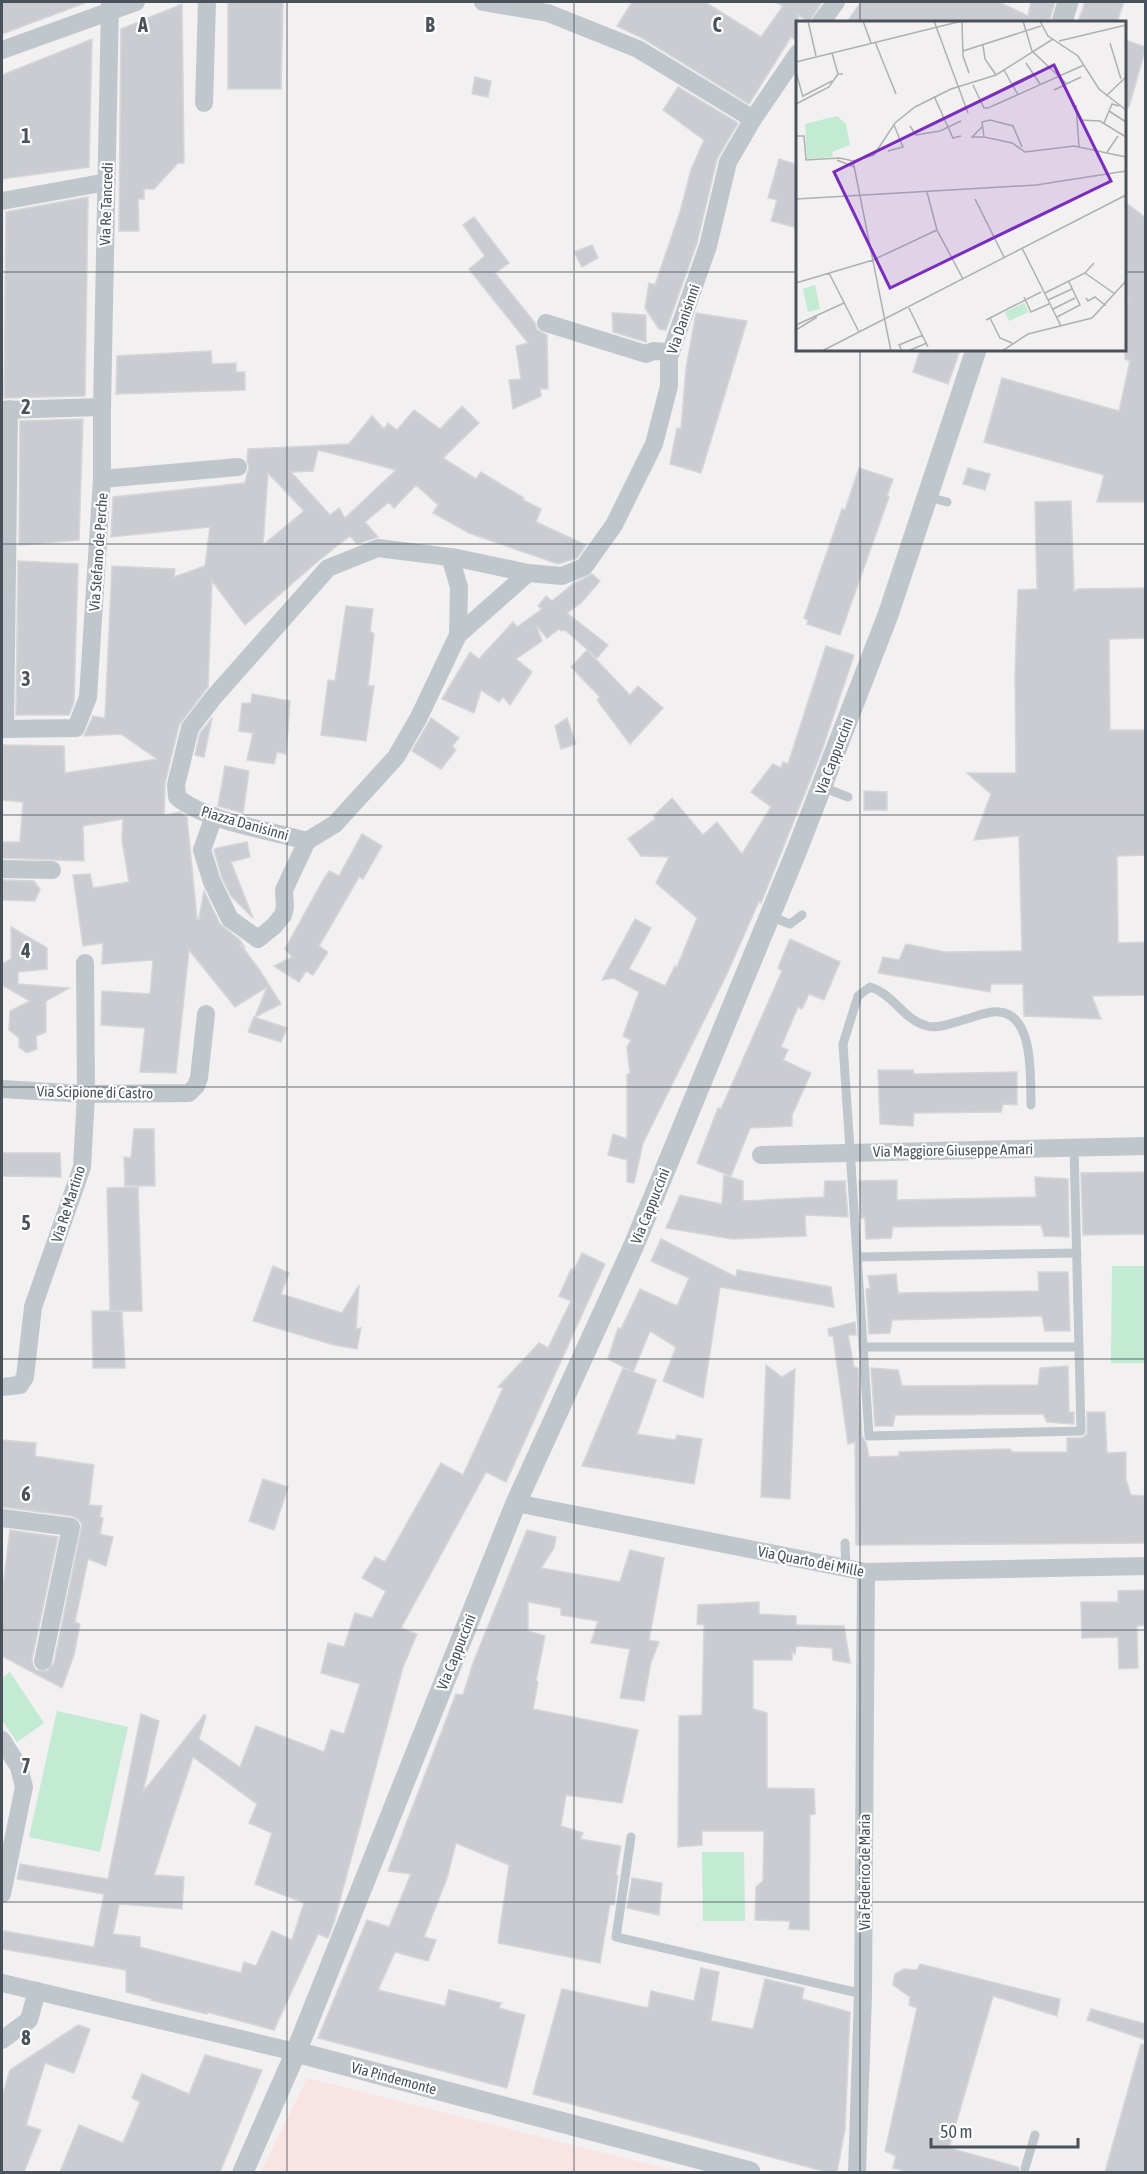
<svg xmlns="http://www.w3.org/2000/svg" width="1147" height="2174" font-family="'Asap Condensed',sans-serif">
<rect width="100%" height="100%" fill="#f2f0f0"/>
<polygon fill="#f8e5e3" points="307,2078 680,2172 682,2172 261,2172"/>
<g fill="#c3ead3">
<polygon points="1112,1266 1145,1266 1145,1363 1111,1363"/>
<polygon points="10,1672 44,1723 17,1742 2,1720 2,1678"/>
<polygon points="57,1711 128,1727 100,1852 29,1837"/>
<polygon points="702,1852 744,1852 745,1921 703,1921"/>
</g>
<g fill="#caccd1" stroke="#d4d6da" stroke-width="1.5" fill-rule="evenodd">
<polygon points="2,2 85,2 85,3 2,34"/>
<polygon points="228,2 283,2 281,89 228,89"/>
<polygon points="632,2 705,2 761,37 783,6 775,2 822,2 809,22 798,15 798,41 791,37 749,104 644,39 617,26"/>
<polygon points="861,2 999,2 1028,16 1031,2 1055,2 1049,22 847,22"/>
<polygon points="1085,2 1124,2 1117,22 1078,22"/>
<polygon points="182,4 184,163 178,163 154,189 144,189 144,199 138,199 139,231 119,231 121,29"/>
<polygon points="92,39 89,167 2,179 2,75"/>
<polygon points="1125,40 1146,47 1129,107 1125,107"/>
<polygon points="475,77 491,81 488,97 472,94"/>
<polygon points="678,87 738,123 717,159 697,243 666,330 659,329 645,308 649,283 655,285 680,212 691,170 704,140 663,110"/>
<polygon points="779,159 798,165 798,228 771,221 777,200 768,198"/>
<polygon points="88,197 85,394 84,396 4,398 6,212"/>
<polygon points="1125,202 1146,218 1146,502 1097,502 1104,475 984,442 1002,378 1119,411 1130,361 1125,359 1125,316 1128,298 1125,296"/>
<polygon points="474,217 509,263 495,273 535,323 537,330 547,335 548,389 540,389 541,396 513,409 509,380 521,379 516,346 528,343 469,269 485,256 463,225"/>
<polygon points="592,245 598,258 582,267 574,252"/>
<polygon points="612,313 646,315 646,342 613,332"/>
<polygon points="696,313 747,321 701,473 670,464 677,428 681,429 686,368"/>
<polygon points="920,350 960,350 948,384 913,372"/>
<polygon points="211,351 212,364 236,363 236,372 245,372 245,390 116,394 117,356"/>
<path d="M462 406 479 423 443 458 476 479 481 472 524 498 523 500 541 509 536 522 586 545 577 558 558 564 469 533 433 513 438 505 416 485 394 508 389 502 365 522 378 537 357 544 350 536 318 561 245 625 212 581 208 687 179 725 165 783 164 815 180 812 187 817 197 919H199L204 891 220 924 240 940 245 948 240 944 259 969 281 1004 255 1017 267 987 235 1007 189 950 176 1073 140 1072 145 1028 101 1025 102 991 150 994 153 960 102 964 103 943 83 946 73 875 90 874 93 888 129 882 122 841 123 819 83 826 84 861 2 858V840L3 842H20L23 802 2 800V745L64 746 65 773 157 759 121 734 84 736 93 716 105 718 112 566 175 569 174 577 205 566 210 527 111 537 113 497 245 483 249 467 247 461 248 449 349 444 372 416 384 429 388 423 397 430 414 410 440 429ZM318 450 358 460 396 470 345 518 339 508 330 515 291 472 313 471ZM268 473 304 511 263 545Z"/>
<polygon points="83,419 79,540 19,545 20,421"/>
<polygon points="859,468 893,479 887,496 889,497 840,635 807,624 808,620 804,618 842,509 845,510"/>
<polygon points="968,468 990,474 985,490 963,484"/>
<polygon points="1071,501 1074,591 1076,591 1077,589 1146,588 1146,638 1109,639 1110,730 1146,730 1146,855 1117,856 1118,943 1146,942 1146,995 1092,996 1101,1019 1024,1016 1023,984 991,984 990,992 878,973 883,957 899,960 906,944 945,952 1022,951 1019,836 974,840 991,794 967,773 1016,773 1015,673 1018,590 1037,589 1035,502"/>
<polygon points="18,561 78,564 74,702 69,715 16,715"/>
<polygon points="592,574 600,581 581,603 567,613 608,645 597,658 565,630 561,631 559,629 547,638 536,625 542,641 516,659 532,672 510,705 503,697 499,702 481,690 474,713 442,699 470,652 479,659 513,622 517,627 542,609 538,606 546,596 552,601 573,584"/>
<polygon points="346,606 373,609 370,631 374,634 368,686 374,686 366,741 321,735 328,680 335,681"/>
<polygon points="826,646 854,655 821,753 761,903 759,901 726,976 643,1143 634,1183 627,1182 627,1160 608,1155 613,1134 627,1139 627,1074 630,1074 627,1047 631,1040 623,1036 639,992 614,978 602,980 635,919 651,928 629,969 665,986 675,966 677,967 697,918 656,883 669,857 641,856 628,839 655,819 654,816 672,798 703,835 717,822 742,854 771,807 751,792 773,764 781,768 783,762 788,764"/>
<polygon points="587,650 630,695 638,686 663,708 630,744 597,700 600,697 571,667"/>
<polygon points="252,694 290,701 286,754 277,752 274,764 247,760 253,733 239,731 242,703 251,703"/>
<polygon points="212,718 204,757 195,755 200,733"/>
<polygon points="431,718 459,738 452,746 456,750 441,769 412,751"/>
<polygon points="567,718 576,744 561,749 555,726"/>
<polygon points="225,766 249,771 243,813 218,806"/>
<polygon points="864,791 887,792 887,810 864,810"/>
<polygon points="362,834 382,846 363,879 359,877 319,946 328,952 313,975 306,971 299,982 274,966 292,957 285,949 322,882 329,871 339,876"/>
<polygon points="247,842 250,857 231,862 253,918 231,896 222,878 214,850 217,848"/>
<polygon points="2,880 34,881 40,889 35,901 2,900"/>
<polygon points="11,927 47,948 47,969 18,972 18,984 69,988 46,1001 46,1032 36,1036 37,1049 27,1053 19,1047 19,1038 9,1030 10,1011 30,1001 2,985 2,964 11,959"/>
<polygon points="790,939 840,962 824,1000 809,994 802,1009 798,1007 781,1047 788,1050 783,1060 811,1073 792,1115 792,1126 750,1128 731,1176 697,1163 718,1108 721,1109 782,971 778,968"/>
<polygon points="254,1017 287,1028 281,1042 248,1032"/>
<polygon points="878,1070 913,1070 914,1074 1017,1072 1017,1105 1003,1104 1001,1112 914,1113 913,1126 880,1124"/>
<polygon points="134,1129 154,1129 155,1186 125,1186 124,1157 131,1158"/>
<polygon points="2,1153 60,1153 61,1177 2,1176"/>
<polygon points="1146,1172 1146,1234 1083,1235 1081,1173"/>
<polygon points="724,1175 743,1181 743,1201 824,1197 825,1181 845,1181 848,1217 805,1215 806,1236 732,1239 666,1228 680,1195 722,1204"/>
<polygon points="1035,1177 1068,1179 1069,1237 1044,1236 1041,1225 893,1227 891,1238 866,1239 865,1218 861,1218 859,1181 897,1180 897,1200 1036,1197"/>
<polygon points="138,1187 142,1311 110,1311 107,1188"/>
<polygon points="661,1239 736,1277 737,1270 831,1287 834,1307 720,1287 703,1398 663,1381 676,1347 650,1331 633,1372 656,1380 637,1434 675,1440 677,1435 702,1439 694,1484 582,1466 623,1368 631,1371 608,1359 618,1328 621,1329 640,1289 677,1306 689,1278 651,1261"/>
<path d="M582 1253 605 1264 506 1482 486 1472 401 1628 417 1634 403 1667 334 1922 328 1938 318 1934 274 2030 207 2012V2014L151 2000 152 1999 126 1992V1970L2 1949 4 1931 94 1947 104 1894 17 1879 20 1864 108 1879 141 1714 159 1721 143 1792 204 1715 206 1716 199 1739 240 1767 256 1726 324 1752 331 1730 344 1734 360 1684 321 1673 328 1643 344 1647 355 1613 372 1618 386 1591 362 1578 375 1557 385 1562 441 1463 463 1475 503 1388 498 1387 539 1343 548 1348 571 1301 559 1296 571 1269 574 1270ZM193 1757 257 1804 249 1823 272 1833 255 1884 304 1903 292 1940 272 1931 256 1966 244 1962 241 1973 140 1947V1937L113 1934 119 1904 182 1909 184 1877 154 1875Z"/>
<polygon points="273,1266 289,1273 281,1294 342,1313 359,1285 356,1329 361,1328 357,1349 334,1345 253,1321"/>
<polygon points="1038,1272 1068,1272 1070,1331 1045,1331 1042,1316 892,1320 890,1333 869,1334 866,1289 870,1288 868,1276 896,1274 898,1293 1039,1291"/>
<polygon points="92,1311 122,1311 125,1368 93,1368"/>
<polygon points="855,1322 856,1335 848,1335 854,1367 858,1368 862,1436 866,1442 869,1457 899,1456 899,1452 1010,1449 1012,1452 1067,1452 1067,1438 1082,1438 1087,1434 1087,1412 1105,1412 1107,1453 1126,1452 1126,1480 1131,1495 1146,1496 1146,1543 856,1545 855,1442 848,1444 833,1336 829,1336 828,1329"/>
<polygon points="766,1365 782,1377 795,1369 790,1499 761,1497"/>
<polygon points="1068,1366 1069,1412 1074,1412 1074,1424 1047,1422 1043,1414 895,1415 893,1426 875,1426 871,1368 898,1370 902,1386 1038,1385 1040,1368"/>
<polygon points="2,1440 36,1443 35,1456 94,1465 89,1505 102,1506 100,1517 103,1518 100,1534 113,1537 106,1566 88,1559 75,1622 80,1624 74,1655 62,1688 2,1656 2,1594 10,1530 58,1537 32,1659 33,1665 36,1670 47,1671 54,1663 82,1524 78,1519 72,1516 2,1507"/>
<polygon points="263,1479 288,1487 274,1530 249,1521"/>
<polygon points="527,1530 556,1537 554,1548 541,1568 620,1582 630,1550 664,1558 649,1640 659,1642 651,1662 644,1701 620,1698 630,1649 591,1643 598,1621 561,1615 561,1608 528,1602 528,1631 545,1636 536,1681 538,1682 533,1709 638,1730 622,1803 566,1795 561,1826 583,1833 580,1839 621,1846 616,1875 618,1876 614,1905 610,1904 600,1963 498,1943 509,1865 456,1843 447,1878 424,1937 436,1940 428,1961 395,1952 378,1990 445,2006 449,1990 501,2003 499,2008 525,2015 507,2088 318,2038 367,1920 389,1927 411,1874 388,1871 456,1694 463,1695 473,1663"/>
<polygon points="1146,1590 1146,1625 1137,1626 1138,1668 1119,1669 1118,1637 1082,1638 1081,1602 1118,1602 1118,1591"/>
<polygon points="759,1602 759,1614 796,1616 796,1625 844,1626 850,1663 833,1660 832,1648 796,1646 795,1654 792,1652 792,1660 753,1660 753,1709 767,1713 767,1788 814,1789 815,1814 810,1815 809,1930 789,1929 790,1921 755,1920 756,1887 763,1881 764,1831 702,1831 702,1845 678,1847 679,1716 702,1715 704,1625 697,1624 698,1605"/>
<polygon points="632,1878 662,1883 659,1915 627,1908"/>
<polygon points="920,1964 1060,1999 1057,2016 993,1996 949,2148 1018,2167 1020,2172 910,2172 893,2168 896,2156 885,2151 917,2008 909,2005 910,1997 893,1985 895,1974 904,1969 917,1970"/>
<polygon points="701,1968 719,1972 711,2021 753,2029 765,1979 804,1988 802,1999 850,2012 845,2129 837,2172 827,2172 533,2094 562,1989 648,2008 651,1991 694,2001"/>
<polygon points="1091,2009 1146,2024 1146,2040 1087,2020"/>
<polygon points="78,2025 90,2029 74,2073 45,2063 26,2125 41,2130 24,2172 2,2172 2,2097 10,2070"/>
<polygon points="1141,2044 1146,2045 1146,2172 1105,2172"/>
<polygon points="205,2055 262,2070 220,2172 60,2172 79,2125 123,2143 140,2102 132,2098 142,2074 189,2094"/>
</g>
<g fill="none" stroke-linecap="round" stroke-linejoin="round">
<g stroke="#bfc7cd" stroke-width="9">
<polyline points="928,497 947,502"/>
<polyline points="822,787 848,797"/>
<polyline points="770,916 790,924 802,915"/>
<path d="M1031 1105C1030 1080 1035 1015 999 1012 989 1010 973 1018 963 1020 953 1023 938 1029 927 1026 903 1020 894 994 870 987L858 996 843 1044 869 1436 1081 1431 1074 1147"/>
<polyline points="858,1257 1077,1253"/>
<polyline points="863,1347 1079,1347"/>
<polyline points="845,1543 846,1568"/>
<polyline points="631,1837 616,1937 863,1994"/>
<polyline points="1025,2168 1035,2135"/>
</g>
<g stroke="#bfc7cd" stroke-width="18">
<polyline points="483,2 548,13 638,49 753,119"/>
<polyline points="821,22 836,2"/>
<polyline points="2,50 136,2"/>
<polyline points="204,103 207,2"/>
<polyline points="2,201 107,182"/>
<polyline points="546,323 646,354 653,351 671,352"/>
<polyline points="2,410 102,407"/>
<polyline points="102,479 238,467"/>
<polyline points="450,557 459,587 458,635"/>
<path d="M528 573 458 635 419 717 396 757 335 824 307 841C271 831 205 821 177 797L176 785 190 728 213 698 328 568 378 548 457 558 528 573 562 576 584 567 614 525 654 444 669 386V357L708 246 728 162 753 119 798 53"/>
<polyline points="2,729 76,728 88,697 102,479 102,407 110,2"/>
<polyline points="5,729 9,409"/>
<polyline points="214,816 202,850 212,882 230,919 258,939 274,926 283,915 285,907 284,890 307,841"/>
<polyline points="2,869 52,870"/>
<polyline points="2,1089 86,1094 189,1093 196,1086 199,1078 206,1014"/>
<polyline points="761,1155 1146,1146"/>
<polyline points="2,1387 20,1385 25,1377 33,1307 82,1167 86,1094 85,963"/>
<polyline points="516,1503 866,1572 1146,1566"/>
<polyline points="2,1518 71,1527 43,1661"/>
<polyline points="2,1740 19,1767 24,1787 2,1894"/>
<polyline points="2,1983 296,2052"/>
<polyline points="2,2040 29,2020 37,1991"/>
<polyline points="857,2172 863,1994 866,1572"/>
</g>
<g stroke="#bfc7cd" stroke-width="21">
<polyline points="1062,22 1068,2"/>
<polyline points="296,2052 750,2172"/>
<polyline points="243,2172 296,2052 516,1503 634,1245 797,850 888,615 976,350"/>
</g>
</g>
<path fill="none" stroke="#49525b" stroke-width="1.5" stroke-opacity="0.55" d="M287 2V2172M574 2V2172M860 2V22M2 272H798M1124 272H1146M860 350V2172M2 544H1146M2 815H1146M2 1087H1146M2 1359H1146M2 1630H1146M2 1902H1146"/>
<g text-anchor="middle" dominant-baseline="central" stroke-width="4.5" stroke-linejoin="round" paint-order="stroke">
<g font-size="15" fill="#49525b" stroke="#fff">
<text transform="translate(106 204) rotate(-88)">Via Re Tancredi</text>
<text transform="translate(683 319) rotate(-71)">Via Danisinni</text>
<text transform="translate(98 552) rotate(-86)">Via Stefano de Perche</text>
<text transform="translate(834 756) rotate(-69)">Via Cappuccini</text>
<text transform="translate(245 823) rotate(16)">Piazza Danisinni</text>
<text transform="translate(95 1092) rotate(1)">Via Scipione di Castro</text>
<text transform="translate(953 1150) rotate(-1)">Via Maggiore Giuseppe Amari</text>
<text transform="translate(68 1204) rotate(-72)">Via Re Martino</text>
<text transform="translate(650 1206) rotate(-68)">Via Cappuccini</text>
<text transform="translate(811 1561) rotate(11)">Via Quarto dei Mille</text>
<text transform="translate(456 1652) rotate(-68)">Via Cappuccini</text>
<text transform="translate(864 1872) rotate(-90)">Via Federico de Maria</text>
<text transform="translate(394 2078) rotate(15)">Via Pindemonte</text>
</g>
</g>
<g transform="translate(796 21)">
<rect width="330" height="330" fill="#f2f0f0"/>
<path d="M19 264 24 288 12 291 7 268Z" fill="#c3ead3"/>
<path d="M41 95 50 103 54 124 36 131 37 136 11 138 9 103Z" fill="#c3ead3"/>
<path d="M228 282 233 291 213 300 209 291Z" fill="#c3ead3"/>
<path fill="none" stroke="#aeb1b4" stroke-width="1.5" d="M12 0 20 35M67 0 75 22M138 0 172 92M166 0 167 35 173 52M227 0 236 30 271 63M244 0 252 15 282 35 303 68 330 89M263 20 330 4M79 21 100 73M314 22 325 58M187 24 189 38 200 54M167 30 245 5M36 32 42 53H47M0 41 166 0M230 42 244 63M208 49 222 74M0 51 7 76M216 63 237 53M177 64 188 87H192L288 44M258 69 285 56M7 75 36 60M138 75 157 117 165 115M310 75 330 56M184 80 217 65M0 83 33 66 42 53M280 84 283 126M313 90 330 101M284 99 304 100 330 116M308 102 316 83 323 85M114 105 120 114 144 110 165 100M186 106 176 116H188M0 115H8L10 139 44 137 57 140 78 134 99 102 119 86 155 68 200 54 257 18M226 126 217 105 194 99 186 101 188 116 216 122 229 131 278 125 330 136M92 130 107 126 98 104M311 131 322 115M41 139 58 146M57 140 95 330M131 171 141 209 167 258M0 178 240 164 330 150M179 178 208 236M226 227 265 305M33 252 63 311M289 252 319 273M0 262 77 239 141 209M249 272 289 252 298 242M228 276 235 291 253 283M290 277 292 280 299 276 310 285M252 279 276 268M112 285 132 326M257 288 279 277M261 296 284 284 273 261M194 297 204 317 216 322M190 299 245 271M0 304 48 282M0 309 21 296M26 330 330 174M106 330 103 324 127 314M112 330 131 322M206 330 232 313 296 297 330 260"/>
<path fill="#7b2cbf" fill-opacity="0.15" stroke="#7b2cbf" stroke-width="3" d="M258 44 315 160 94 267 38 151Z"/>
<rect width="330" height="330" fill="none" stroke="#49525b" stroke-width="3"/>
</g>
<g font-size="20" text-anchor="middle" font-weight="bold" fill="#49525b" stroke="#fff" stroke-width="4.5" stroke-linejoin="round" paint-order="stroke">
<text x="143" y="32">A</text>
<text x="430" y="32">B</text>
<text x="717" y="32">C</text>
<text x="26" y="143">1</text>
<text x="26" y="414">2</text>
<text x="26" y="686">3</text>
<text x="26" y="958">4</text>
<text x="26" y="1230">5</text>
<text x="26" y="1501">6</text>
<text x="26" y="1773">7</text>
<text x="26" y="2045">8</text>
</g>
<rect width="1147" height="2174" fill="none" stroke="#49525b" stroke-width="6"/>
<path d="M931 2138v9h147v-9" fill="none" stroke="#49525b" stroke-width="3"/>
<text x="940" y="2138" font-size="18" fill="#49525b" stroke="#ffffff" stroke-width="4.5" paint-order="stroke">50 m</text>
</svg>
